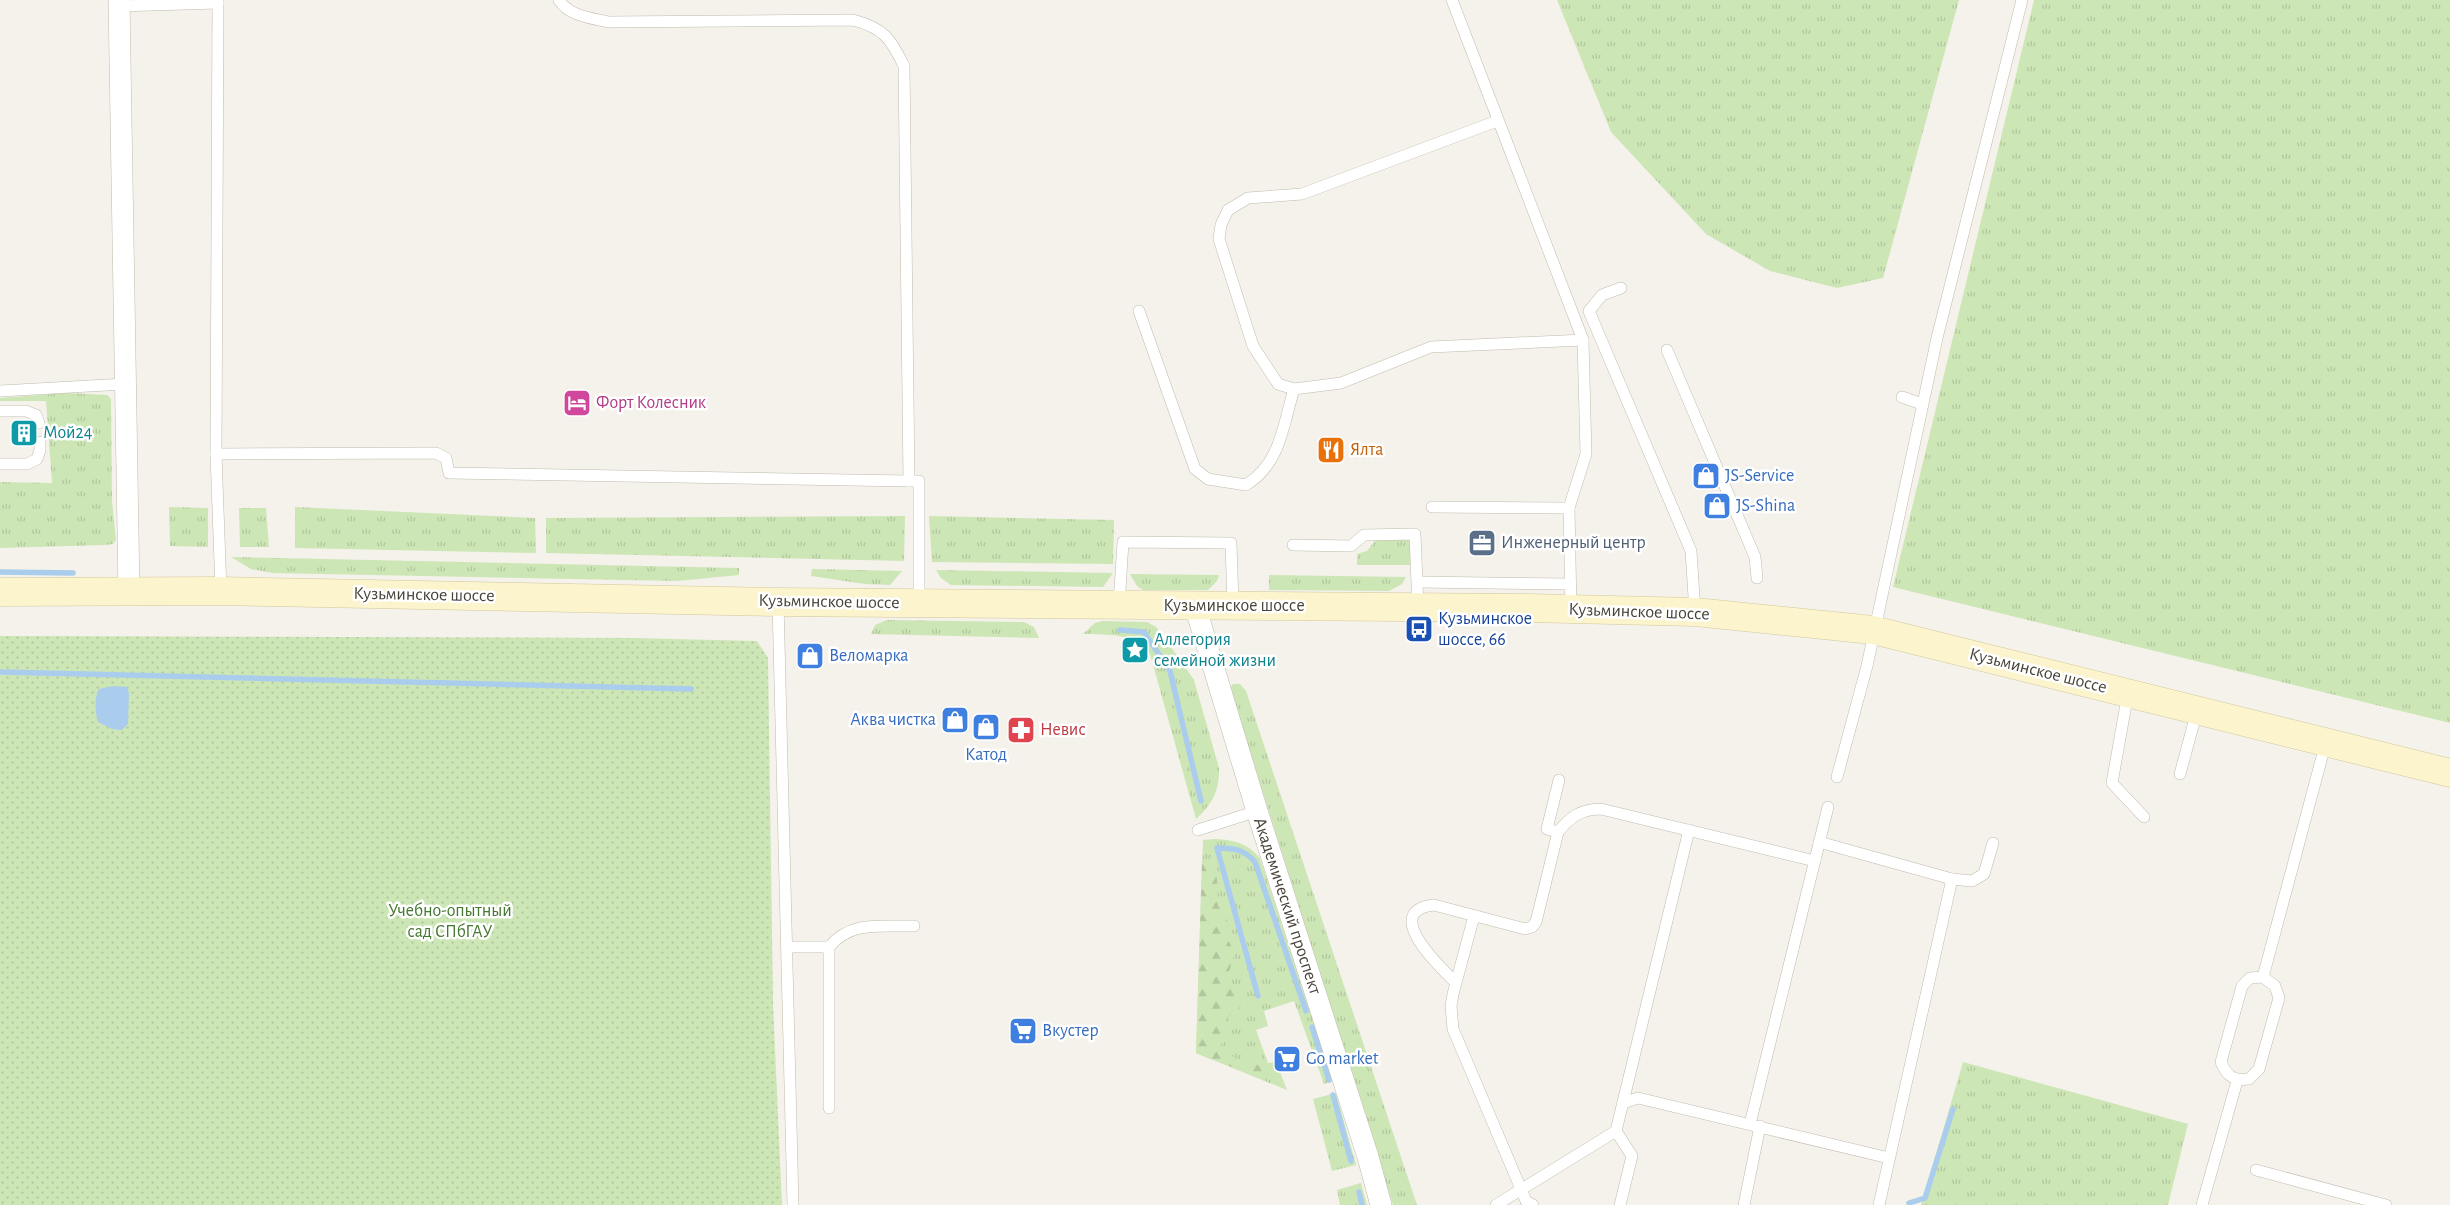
<svg xmlns="http://www.w3.org/2000/svg" width="2450" height="1205" font-family="'Alegreya Sans',sans-serif">
<defs>
<pattern id="grass-tufts" width="24" height="20" patternUnits="userSpaceOnUse" patternTransform="scale(1.25)"><rect width="24" height="20" fill="#cde6b6"/><path d="M3 7l-1-3M5 7V3M7 7l1-3M15 17l-1-3M17 17v-4M19 17l1-3" fill="none" stroke="#b2c69d"/></pattern>
<pattern id="forest-firs" width="22" height="20" patternUnits="userSpaceOnUse" patternTransform="scale(1.25)"><rect width="22" height="20" fill="#cde6b6"/><path d="M5 1l3.5 6h-7zM16 11l3.5 6h-7z" fill="#b2c69d"/></pattern>
<pattern id="park-dots" width="8" height="8" patternUnits="userSpaceOnUse" patternTransform="scale(1.25)"><rect width="8" height="8" fill="#cde6b6"/><path d="M2 2h.1M6 6h.1" fill="none" stroke="#b2c69d" stroke-width="1.8" stroke-linecap="round"/></pattern>
</defs>
<rect width="100%" height="100%" fill="#f4f2eb"/>
<g fill="url(#grass-tufts)">
<polygon points="1557,0 1959,0 1883,278 1837,288 1770,271 1706,234 1611,132"/>
<polygon points="2034,0 2450,0 2450,723 1893,587"/>
<polygon points="67,393 107,395 111,399 112,501 116,540 113,544 105,545 0,548 0,482 52,483 46,401 0,401 0,398"/>
<polygon points="169,507 208,508 208,547 170,546"/>
<polygon points="295,507 535,518 536,553 295,548"/>
<polygon points="239,508 266,508 269,547 240,547"/>
<polygon points="905,516 904,561 546,553 546,518"/>
<polygon points="929,516 1114,520 1113,564 932,562"/>
<polygon points="1410,538 1410,565 1357,565 1357,554 1367,551 1376,539"/>
<polygon points="231,557 739,568 739,575 677,581 272,573 251,569"/>
<polygon points="812,569 902,571 890,585 865,584 811,576"/>
<polygon points="936,570 1113,573 1103,587 951,585 941,578"/>
<polygon points="1130,574 1219,575 1217,581 1208,590 1143,590 1137,586"/>
<polygon points="1269,575 1406,577 1402,584 1389,591 1269,590"/>
<polygon points="887,620 1024,622 1034,627 1039,638 871,634 875,625"/>
<path d="M1103 621 1147 622 1156 627 1164 637 1194 680 1219 768C1220 790 1212 805 1196 819L1150 654C1136 632 1107 635 1083 634L1095 623Z"/>
<polygon points="1233,684 1240,684 1246,691 1417,1205 1393,1205 1230,688"/>
<path d="M1215 839C1234 840 1247 843 1260 858L1333 1081 1324 1084 1294 1001 1264 1011 1268 1026 1256 1030 1268 1063 1276 1062 1287 1090 1196 1053 1203 840Z"/>
<polygon points="1963,1062 2188,1124 2168,1205 1921,1205"/>
<polygon points="1336,1093 1356,1165 1332,1171 1313,1099"/>
<polygon points="1361,1183 1367,1205 1340,1205 1337,1190"/>
</g>
<path fill="url(#forest-firs)" d="M1202 859 1214 866 1217 879 1218 906 1227 916 1228 940 1235 953 1227 978 1242 998 1240 1007C1227 1019 1227 1011 1229 1031L1221 1044 1222 1050 1240 1061 1259 1065 1268 1070V1076L1262 1079 1196 1053Z"/>
<polygon fill="url(#park-dots)" points="0,636 631,638 757,641 768,658 773,1004 782,1205 0,1205"/>
<path fill="#abcded" d="M113 686 127 687 129 693 128 724 122 730 112 729 98 722C95 713 94 697 99 689Z"/>
<g fill="none" stroke-linecap="round" stroke-linejoin="round">
<g stroke="#abcded" stroke-width="5.5">
<polyline points="0,572 73,573"/>
<polyline points="1120,630 1144,632 1170,671 1201,801"/>
<polyline points="0,672 691,689"/>
<path d="M1258 996 1217 848C1233 848 1244 849 1255 862L1306 1011"/>
<polyline points="1312,1027 1329,1080"/>
<polyline points="1333,1095 1351,1161"/>
<polyline points="1359,1192 1362,1205"/>
<polyline points="1909,1203 1925,1198 1953,1109"/>
</g>
<defs>
<g id="service">
<polyline points="218,0 216,454 221,591"/>
<path d="M559 0C569 16 591 18 608 22L853 20C884 28 891 39 904 66L909 481H919V603"/>
<polyline points="1452,0 1583,340 1586,454 1569,508"/>
<polyline points="119,6 218,3"/>
<polyline points="1497,121 1302,194 1248,198 1228,210 1221,225 1219,239 1253,346 1278,384 1294,389 1341,383 1431,347 1583,340"/>
<polyline points="1621,288 1602,295 1589,311 1691,551 1695,612"/>
<path d="M1139 311 1195 469 1208 479 1246 485C1281 463 1283 425 1294 389"/>
<polyline points="1667,350 1755,557 1757,578"/>
<polyline points="0,391 125,384"/>
<polyline points="1902,397 1922,404"/>
<polyline points="0,411 26,411 36,415 39,423"/>
<polyline points="216,454 436,453 446,458 449,473 909,481"/>
<polyline points="0,464 27,464 37,459 40,450 40,442"/>
<polyline points="1432,507 1569,508 1571,609"/>
<polyline points="1293,545 1351,546 1364,535 1415,534 1418,608"/>
<polyline points="1418,582 1570,584"/>
<polyline points="778,602 793,1205"/>
<polyline points="1119,605 1123,542 1231,543 1233,606"/>
<polyline points="2128,693 2112,783 2144,817"/>
<polyline points="2180,774 2197,711"/>
<polyline points="1837,777 1867,666 1937,338 2022,0"/>
<polyline points="1198,830 1257,811"/>
<polyline points="1558,832 1547,829 1559,780"/>
<polyline points="1819,842 1952,879"/>
<polyline points="1474,916 1453,994 1451,1006 1453,1029 1521,1189 1526,1201 1533,1205"/>
<polyline points="788,947 829,947"/>
<path d="M2263 977 2275 986 2279 998 2259 1069 2249 1079C2233 1081 2227 1076 2221 1062L2242 986 2250 978Z"/>
<polyline points="2263,977 2326,742"/>
<path d="M1455 982C1440 967 1380 911 1434 905L1525 929 1532 927 1536 922 1558 832C1570 817 1581 809 1601 809L1815 861"/>
<polyline points="1623,1103 1638,1098 1889,1158"/>
<path d="M829 1108V947C851 920 882 927 914 926"/>
<polyline points="1750,1124 1828,807"/>
<polyline points="1616,1131 1632,1156 1620,1205"/>
<polyline points="2256,1170 2386,1205"/>
<polyline points="1496,1205 1616,1131 1689,830"/>
<polyline points="1744,1205 1760,1126"/>
<polyline points="1879,1205 1952,879 1972,881 1984,874 1993,843"/>
<polyline points="2202,1205 2237,1081"/>
</g>
<g id="minor">
<polyline points="119,0 129,592"/>
<polyline points="1195,606 1257,811 1368,1157 1381,1205"/>
</g>
<polyline id="secondary" points="0,592 221,591 778,602 1528,608 1695,612 1873,630 2450,773"/>
</defs>
<use href="#service" stroke="#c0bbad" stroke-width="12"/>
<use href="#minor" stroke="#c0bbad" stroke-width="22"/>
<use href="#secondary" stroke="#d1c79d" stroke-width="29"/>
<use href="#service" stroke="#fff" stroke-width="11"/>
<use href="#minor" stroke="#fff" stroke-width="21"/>
<use href="#secondary" stroke="#fcf4cd" stroke-width="28"/>
</g>
<defs>
<symbol id="hotel-square" viewBox="-11 -11 22 22"><rect x="-9" y="-9" width="18" height="18" rx="4" fill="#d1479c" stroke="#fff"/><path d="M-6-4.5h1.5V1H6V5H4.5V3h-9V5H-6ZM-4 0a1.8 1.8 0 1 1 3.6 0ZM.5 0V-2.5h3Q6-2.5 6 0Z" fill="#fff"/></symbol>
<symbol id="building-square" viewBox="-11 -11 22 22"><rect x="-9" y="-9" width="18" height="18" rx="4" fill="#0f9aa8" stroke="#fff"/><path d="M-4-6H4V6H1V3H-1V6H-4ZM-2.5-4.3h1.7v1.8h-1.7ZM.8-4.3h1.7v1.8H.8ZM-2.5-1h1.7V.8h-1.7ZM.8-1h1.7V.8H.8Z" fill="#fff"/></symbol>
<symbol id="restaurant-square" viewBox="-11 -11 22 22"><rect x="-9" y="-9" width="18" height="18" rx="4" fill="#e8710a" stroke="#fff"/><path d="M-5-6h1v4h1v-4h1v4h1v-4h1v5L-1.5 .5V6h-2V.5L-5-1ZM5-6V6H3V1.5H1.5Q1.5-4 5-6Z" fill="#fff"/></symbol>
<symbol id="shop-square" viewBox="-11 -11 22 22"><rect x="-9" y="-9" width="18" height="18" rx="4" fill="#3f7fe0" stroke="#fff"/><path d="M-5-2.5h2.3a2.7 3.5 0 0 1 5.4 0H5L5.5 6h-11ZM-1.5-2.5h3a1.5 2.3 0 0 0-3 0Z" fill="#fff"/></symbol>
<symbol id="office-square" viewBox="-11 -11 22 22"><rect x="-9" y="-9" width="18" height="18" rx="4" fill="#5c6f8a" stroke="#fff"/><path d="M-6-3h4V-5.5h4V-3h4V5H-6ZM-1-4.5V-3h2v-1.5ZM-6 0V1H6V0Z" fill="#fff"/></symbol>
<symbol id="bus-square" viewBox="-11 -11 22 22"><rect x="-9" y="-9" width="18" height="18" rx="4" fill="#1a4fb4" stroke="#fff"/><path d="M-5-6H5V4H4V6H2V4H-2V6H-4V4H-5ZM-3.5-4V0h7V-4ZM-3.5 1.2v1.5H-2V1.2ZM2 1.2v1.5H3.5V1.2Z" fill="#fff"/></symbol>
<symbol id="sight-square" viewBox="-11 -11 22 22"><rect x="-9" y="-9" width="18" height="18" rx="4" fill="#0f9aa8" stroke="#fff"/><path d="M0-6L1.8-2.2L6-1.7L2.9 1.2L3.7 5.4L0 3.3L-3.7 5.4L-2.9 1.2L-6-1.7L-1.8-2.2Z" fill="#fff"/></symbol>
<symbol id="pharmacy-square" viewBox="-11 -11 22 22"><rect x="-9" y="-9" width="18" height="18" rx="4" fill="#e0444e" stroke="#fff"/><path d="M-2-6h4v4h4v4h-4v4h-4v-4h-4v-4h4Z" fill="#fff"/></symbol>
<symbol id="supermarket-square" viewBox="-11 -11 22 22"><rect x="-9" y="-9" width="18" height="18" rx="4" fill="#3f7fe0" stroke="#fff"/><path d="M-6-5.5h2.5l.6 2H6L4.5 2H-2.5L-4.4-4H-6ZM-1.5 3.2a1.3 1.3 0 1 0 .1 0ZM3 3.2a1.3 1.3 0 1 0 .1 0Z" fill="#fff"/></symbol>
</defs>
<g fill-rule="evenodd">
<use href="#hotel-square" x="561" y="387" width="32" height="32"/>
<use href="#building-square" x="8" y="417" width="32" height="32"/>
<use href="#restaurant-square" x="1315" y="434" width="32" height="32"/>
<use href="#shop-square" x="1690" y="460" width="32" height="32"/>
<use href="#shop-square" x="1701" y="490" width="32" height="32"/>
<use href="#office-square" x="1466" y="527" width="32" height="32"/>
<use href="#bus-square" x="1403" y="613" width="32" height="32"/>
<use href="#sight-square" x="1119" y="634" width="32" height="32"/>
<use href="#shop-square" x="794" y="640" width="32" height="32"/>
<use href="#shop-square" x="939" y="704" width="32" height="32"/>
<use href="#shop-square" x="970" y="711" width="32" height="32"/>
<use href="#pharmacy-square" x="1005" y="714" width="32" height="32"/>
<use href="#supermarket-square" x="1007" y="1015" width="32" height="32"/>
<use href="#supermarket-square" x="1271" y="1043" width="32" height="32"/>
</g>
<g text-anchor="middle" dominant-baseline="central" stroke-width="5" stroke-linejoin="round" paint-order="stroke">
<g font-size="18" fill="#b23c85" stroke="#fff" text-anchor="start">
<text x="596" y="403">Форт Колесник</text>
</g>
<g font-size="18" fill="#0d838f" stroke="#fff" text-anchor="start">
<text x="43" y="433">Мой24</text>
<text x="1154" y="640">Аллегория<tspan x="1154" dy="21">семейной жизни</tspan></text>
</g>
<g font-size="18" fill="#c56008" stroke="#fff" text-anchor="start">
<text x="1350" y="450">Ялта</text>
</g>
<g font-size="18" fill="#366cbe" stroke="#fff" text-anchor="start">
<text x="1725" y="476">JS-Service</text>
<text x="1736" y="506">JS-Shina</text>
<text x="829" y="656">Веломарка</text>
<text x="936" y="720" text-anchor="end">Аква чистка</text>
<text x="986" y="755" text-anchor="middle">Катод</text>
<text x="1042" y="1031">Вкустер</text>
<text x="1306" y="1059">Go market</text>
</g>
<g font-size="18" fill="#4e5e75" stroke="#fff" text-anchor="start">
<text x="1501" y="543">Инженерный центр</text>
</g>
<g font-size="18" fill="#484339" stroke="#fff">
<text transform="translate(424 595) rotate(1)">Кузьминское шоссе</text>
<text transform="translate(829 602) rotate(1)">Кузьминское шоссе</text>
<text x="1234" y="606">Кузьминское шоссе</text>
<text transform="translate(1639 612) rotate(2)">Кузьминское шоссе</text>
<text transform="translate(2038 671) rotate(14)">Кузьминское шоссе</text>
<text transform="translate(1287 906) rotate(72)">Академический проспект</text>
</g>
<g font-size="18" fill="#164399" stroke="#fff" text-anchor="start">
<text x="1438" y="619">Кузьминское<tspan x="1438" dy="21">шоссе, 66</tspan></text>
</g>
<g font-size="18" fill="#be3a42" stroke="#fff" text-anchor="start">
<text x="1040" y="730">Невис</text>
</g>
<g font-size="18" fill="#44782e" stroke="#fff">
<text x="450" y="911">Учебно-опытный<tspan x="450" dy="21">сад СПбГАУ</tspan></text>
</g>
</g>
</svg>
